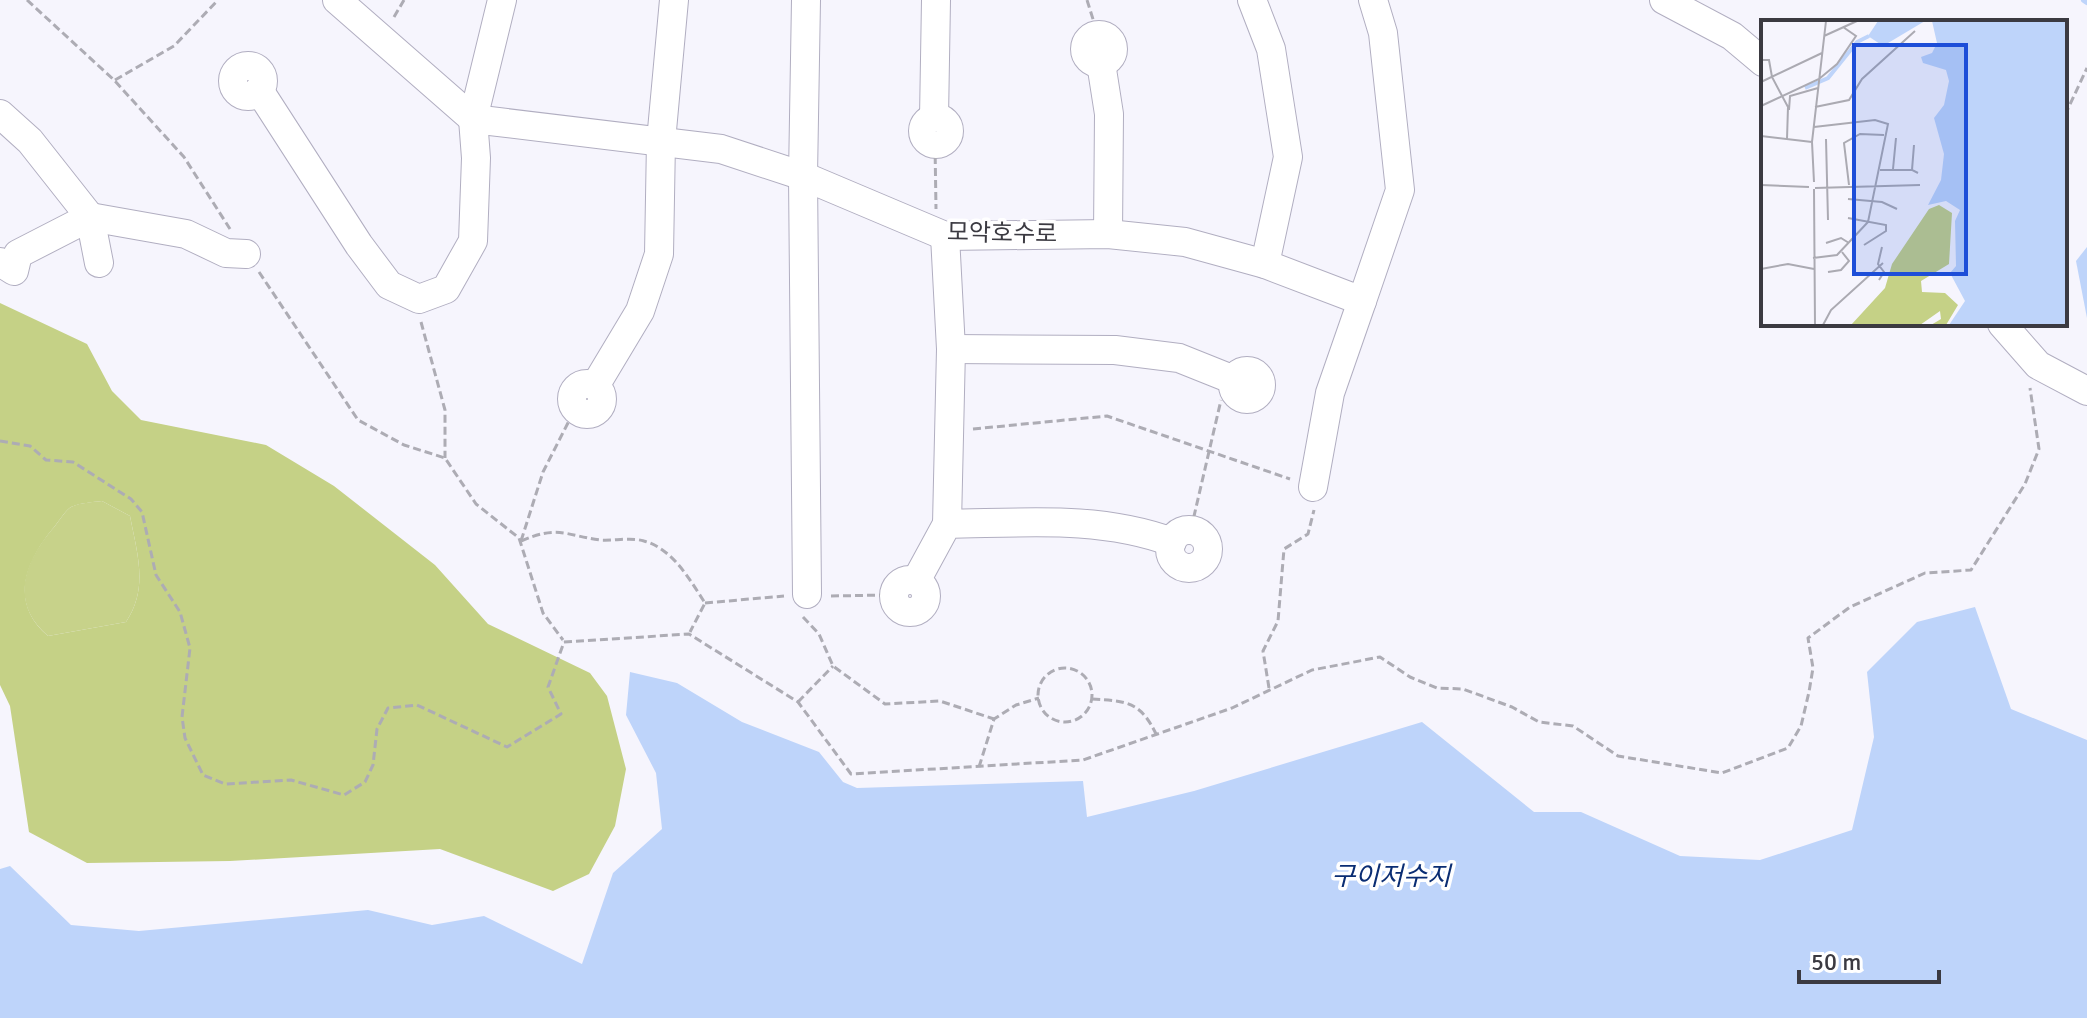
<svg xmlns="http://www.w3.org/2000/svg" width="2087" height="1018" font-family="Signika,'Noto Sans KR',sans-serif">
<rect width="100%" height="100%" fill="#f6f5fd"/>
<path fill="#c7d28a" d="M102 501 130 516C137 553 149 588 126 622L48 636C8 602 25 560 55 526 59 521 65 511 71 507 78 503 93 502 102 501Z"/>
<path fill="#c5d186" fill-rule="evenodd" d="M0 303 87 344 112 391 141 420 266 445 334 486 435 565 488 624 590 673 607 696 626 769 615 826 589 874 553 891 440 849 230 861 87 863 29 832 10 706 0 685ZM102 501 130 516C137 553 149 588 126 622L48 636C8 602 26 560 55 526 59 521 65 511 71 507 79 503 94 502 102 501Z"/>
<g fill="#bed4fa">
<polygon points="2087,247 2087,318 2076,261"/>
<polygon points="1975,607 2011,709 2087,740 2087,1018 0,1018 0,869 10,866 71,925 139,931 368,910 432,925 484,916 582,964 613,873 662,829 656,773 626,715 630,672 677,683 742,722 819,752 843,782 857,788 1083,781 1087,817 1194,791 1422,722 1534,812 1581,812 1680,856 1760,860 1852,830 1874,737 1867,672 1917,622"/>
</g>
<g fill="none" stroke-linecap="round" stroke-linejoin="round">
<polyline stroke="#bed4fa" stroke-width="6" points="2084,0 2087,2"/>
<defs>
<g id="minor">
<polyline points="337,0 473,119 721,149 803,176 945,236 1108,234 1185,242 1265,264 1362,301 1400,190 1383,33 1373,0"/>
<polyline points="806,0 803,176 807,594"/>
<polyline points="1252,0 1271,49 1288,157 1265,264"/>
<polyline points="1664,0 1732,36 1763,62"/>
<circle cx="1099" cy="49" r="14"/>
<polyline points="1101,63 1109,114 1108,234"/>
<circle cx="248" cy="81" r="15"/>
<polyline points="259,90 359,245 389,285 419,299 446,289 473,241 476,158 473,119 502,0"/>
<polyline points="0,114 30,141 90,217 99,263"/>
<circle cx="936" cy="131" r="13"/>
<polyline points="934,118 936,0"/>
<polyline points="945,236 951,349 947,524"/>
<polyline points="0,262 14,271 18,254 90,217 186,234 226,253 246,254"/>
<polyline points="2002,324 2038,365 2087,391"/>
<polyline points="951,349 1115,350 1179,358 1234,380"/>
<circle cx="1247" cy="385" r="14"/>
<circle cx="587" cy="399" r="15"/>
<polyline points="595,386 640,311 659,254 661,141 674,0"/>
<polyline points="1313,487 1330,393 1362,301"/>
<circle cx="1189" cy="549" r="19"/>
<circle cx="910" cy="596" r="16"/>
<path d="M916 581 947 524C1023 523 1099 515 1172 542"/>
</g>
</defs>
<use href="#minor" stroke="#b1aec1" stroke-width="30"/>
<g stroke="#adacb4" stroke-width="3" stroke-dasharray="8 4" stroke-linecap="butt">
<polyline points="27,0 114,80 184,157 230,229"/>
<polyline points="1087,0 1098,35"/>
<polyline points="394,17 404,0"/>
<polyline points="115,80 174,46 218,0"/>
<polyline points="2065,115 2087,68"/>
<polyline points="935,144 936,209"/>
<polyline points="259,272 358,420 404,445 445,458 476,504 519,538 543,613 563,640"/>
<polyline points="421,322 445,410 445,458"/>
<polyline points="973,429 1107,416 1290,479"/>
<polyline points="0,441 30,446 46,460 73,462 131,499 142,512 156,575 180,612 190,648 182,717 185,738 203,775 225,784 291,780 344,795 365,782 373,765 377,729 388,708 417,705 507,747 561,714 548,687 564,642"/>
<polyline points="1191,529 1221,400"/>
<path d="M521 541C558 525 564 535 600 540 614 541 631 537 644 541 673 549 690 580 705 603L690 632"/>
<polyline points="521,541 543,472 575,409"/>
<polyline points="831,596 887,595 895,592"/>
<polyline points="705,603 784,596"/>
<polyline points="803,617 819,634 833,666 885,704 940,701 994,719"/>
<polyline points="564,642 689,634 798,702 851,774 1083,760 1232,708 1312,670 1380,657 1410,677 1437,688 1463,689 1512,707 1539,722 1573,726 1618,756 1722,773 1788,748 1801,726 1809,692 1813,668 1808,638 1850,607 1925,573 1971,570 2025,484 2039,449 2030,388"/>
<circle cx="1065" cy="695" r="27"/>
<polyline points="1269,688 1263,651 1278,621 1284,549 1308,534 1314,510"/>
<path d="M1092 699C1128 701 1141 702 1157 736"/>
<polyline points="798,702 833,666"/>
<polyline points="979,767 994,719 1016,705 1039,698"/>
</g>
<use href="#minor" stroke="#fff" stroke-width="28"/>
</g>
<g text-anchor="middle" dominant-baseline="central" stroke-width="7" stroke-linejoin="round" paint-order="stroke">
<g font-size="24" fill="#3b3a41" stroke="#fff">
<text transform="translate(1002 233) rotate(1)">모악호수로</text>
</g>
<g font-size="26" font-style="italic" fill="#0a2d73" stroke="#fff">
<text x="1391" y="877">구이저수지</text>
</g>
</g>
<g transform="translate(1761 20)">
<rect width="306" height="306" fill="#f6f5fd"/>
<path d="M178 185 191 193 188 244 160 261 161 272 184 273 197 285 185 305H170L180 299 179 291 159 305H90L124 268 131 244 168 189Z" fill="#c5d186"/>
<path d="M117 1H164L122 26 107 16ZM171 1H306V305H188L204 281 189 253 195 246 194 201 199 190 185 181 167 185 180 160 183 134 173 98 183 85 188 61 185 50 162 43 160 37 171 33 176 23Z" fill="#bed4fa"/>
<path fill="none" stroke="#bed4fa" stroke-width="4" d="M44 68 67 58 96 22 108 16"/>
<path fill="none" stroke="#abaab2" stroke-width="2" d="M63 16 96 1M0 40H8L11 57 27 87 26 119M0 62 61 33M0 86 58 59 76 44 95 16 82 7M54 87 88 80 101 59 154 11M28 90 29 76 57 68M0 116 51 122M65 119 67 200M153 125 151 150 157 153M132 149 135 118M119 150H151M53 162 51 122 65 1M0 165 48 167M88 165 83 123 99 114 123 115M54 168 159 165M53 169 54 305M87 179 121 182 136 189M87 198 125 205V211L103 225M65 223 80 218 88 223M52 238 76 235 107 202 127 104 114 100 53 107M0 249 27 244 53 249M67 252 80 250 88 241 81 232M118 260 123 252 117 244 121 227M62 305 70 290 122 243"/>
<path fill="#1d4ed8" fill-opacity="0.15" stroke="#1d4ed8" stroke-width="4" d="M93 25H205V254H93Z"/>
<rect width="306" height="306" fill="none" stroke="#3b3a41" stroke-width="4"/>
</g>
<path d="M1799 970v12h140v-12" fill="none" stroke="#3b3a41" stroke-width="4"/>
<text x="1811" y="970" font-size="24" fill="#3b3a41" stroke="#ffffff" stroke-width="6" paint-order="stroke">50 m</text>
</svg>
